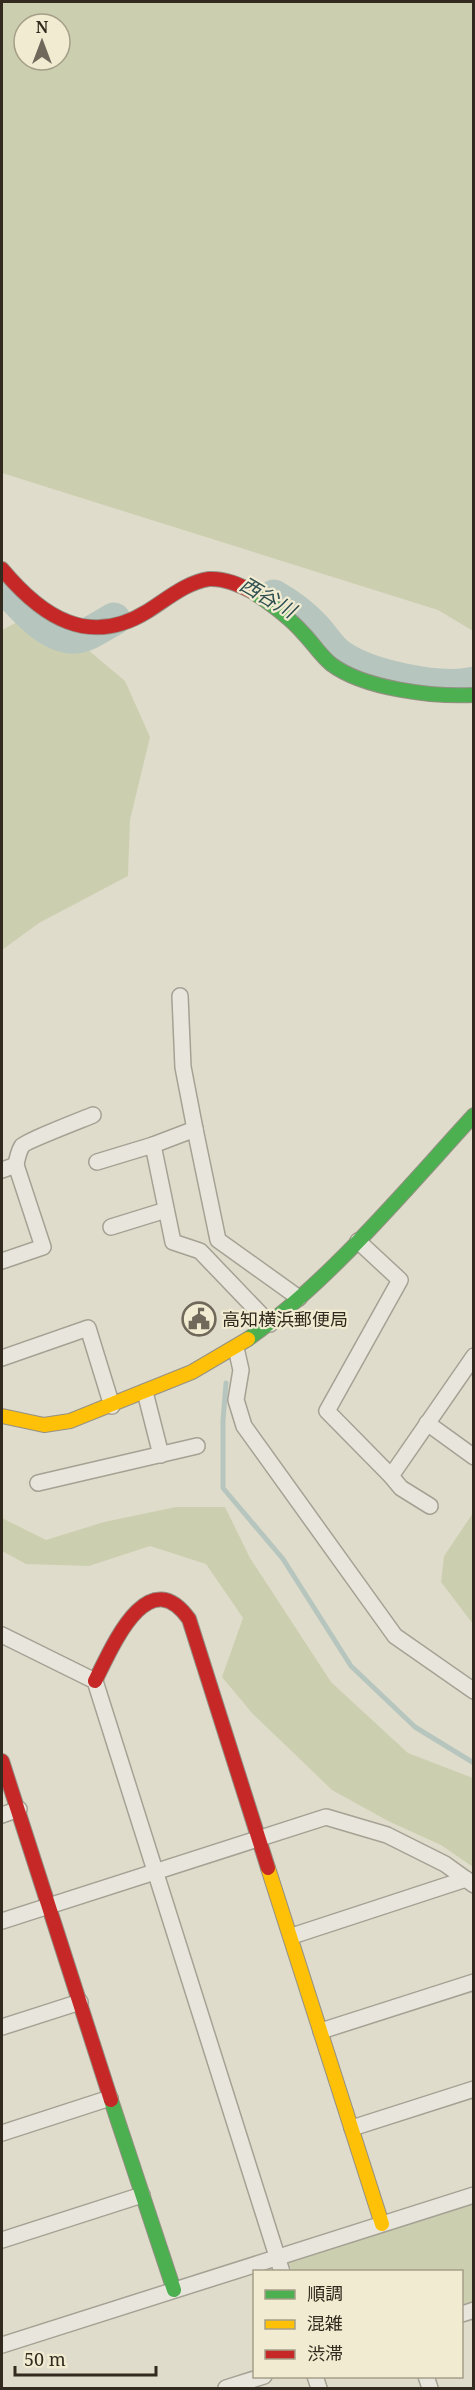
<svg xmlns="http://www.w3.org/2000/svg" width="475" height="2390" font-family="'Noto Serif','Noto Sans JP',serif">
<rect width="100%" height="100%" fill="#e0dccb"/>
<g fill="#cbcfaf" fill-rule="evenodd">
<path d="M2 2H473V631L438 610 2 473ZM24 24H60V60H24Z"/>
<polygon points="33,614 74,638 125,681 150,737 130,820 128,876 39,923 2,950 2,630"/>
<polygon points="176,1507 225,1507 250,1558 331,1682 408,1753 473,1778 473,1867 441,1845 388,1821 332,1790 252,1713 222,1677 243,1618 206,1564 150,1546 89,1566 26,1564 2,1551 2,1518 46,1540 104,1522"/>
<polygon points="473,1513 473,1624 441,1582 444,1556"/>
<polygon points="473,2205 473,2301 462,2305 462,2272 292,2271 288,2261"/>
</g>
<g fill="none" stroke-linecap="round" stroke-linejoin="round">
<polyline stroke="#b6c6be" stroke-width="5" points="226,1383 223,1421 223,1488 283,1559 351,1666 415,1727 474,1763"/>
<g stroke="#b6c6be" stroke-width="33">
<path d="M2 585C21 604 52 647 85 635 95 631 105 624 114 619"/>
<path d="M274 596C288 604 303 615 314 627 323 636 329 648 339 655 367 676 440 691 474 683"/>
</g>
<defs>
<g id="street">
<polyline points="180,996 183,1067 195,1129"/>
<polyline points="153,1145 195,1129 218,1240 299,1298"/>
<polyline points="97,1162 153,1145 173,1242 200,1251 270,1324"/>
<path d="M16 1165C17 1159 19 1151 22 1146 26 1141 81 1120 93 1115"/>
<polyline points="2,1170 16,1165 43,1247 2,1261"/>
<polyline points="111,1227 166,1210"/>
<polyline points="358,1241 400,1280 327,1411 391,1476 474,1356"/>
<polyline points="236,1348 241,1370 236,1400 244,1426 395,1636 474,1691"/>
<polyline points="2,1358 88,1328 112,1406"/>
<polyline points="145,1392 161,1455"/>
<polyline points="427,1423 474,1457"/>
<polyline points="391,1476 401,1488 430,1506"/>
<polyline points="38,1483 197,1446"/>
<polyline points="2,1635 95,1681 282,2272"/>
<polyline points="2,1815 19,1809"/>
<polyline points="2,1921 326,1817 387,1835 445,1864 474,1885"/>
<polyline points="292,1936 466,1879"/>
<polyline points="2,2027 80,2002"/>
<polyline points="321,2031 474,1982"/>
<polyline points="352,2128 474,2089"/>
<polyline points="2,2133 110,2098"/>
<polyline points="2,2240 142,2195"/>
<polyline points="462,2314 474,2310"/>
<polyline points="2,2345 474,2195"/>
<polyline points="315,2376 319,2388"/>
<polyline points="426,2376 430,2388"/>
<polyline points="226,2388 264,2376"/>
</g>
<g id="fast">
<path d="M253 592C271 604 289 617 303 633 313 643 320 655 331 664 364 689 433 697 474 695"/>
<path d="M248 1339C330 1281 406 1189 474 1115"/>
<polyline points="111,2100 174,2290"/>
</g>
<g id="slow">
<polyline points="2,1416 44,1425 70,1421 192,1372 248,1339"/>
<polyline points="268,1868 382,2224"/>
</g>
<g id="jam">
<path d="M2 569C42 617 89 648 148 611 167 599 187 582 209 579 225 578 240 585 253 592"/>
<path d="M95 1681C111 1650 147 1560 189 1619L268 1868"/>
<polyline points="2,1761 111,2100"/>
</g>
</defs>
<use href="#street" stroke="#a5a194" stroke-width="18"/>
<use href="#fast" stroke="#949084" stroke-width="16"/>
<use href="#slow" stroke="#949084" stroke-width="16"/>
<use href="#jam" stroke="#949084" stroke-width="16"/>
<use href="#street" stroke="#e8e6dc" stroke-width="15"/>
<use href="#fast" stroke="#4caf50" stroke-width="14"/>
<use href="#slow" stroke="#ffc107" stroke-width="14"/>
<use href="#jam" stroke="#c62828" stroke-width="14"/>
</g>
<defs>
<symbol id="civic-ring" viewBox="-11 -11 22 22"><circle r="9.5" fill="#f1ecd1" stroke="#6f685b" stroke-width="1.5"/><path d="M-.6-6.5H3V-4.5H.6V-3L4-1V1h2V6H-6V1h2V-1L-.6-3ZM-1.2 2.5V6h2.4V2.5Z" fill="#6f685b"/></symbol>
</defs>
<g fill-rule="evenodd">
<use href="#civic-ring" x="180" y="1300" width="38" height="38"/>
</g>
<g text-anchor="middle" dominant-baseline="central" stroke-width="4.5" stroke-linejoin="round" paint-order="stroke">
<g font-size="18" fill="#322a1e" stroke="#f1ecd1" text-anchor="start">
<text x="222" y="1319">高知横浜郵便局</text>
</g>
<g font-size="20" font-style="italic" fill="#2f4e50" stroke="#f1ecd1">
<text transform="translate(268 597) rotate(30)">西谷川</text>
</g>
</g>
<rect width="475" height="2390" fill="none" stroke="#322a1e" stroke-width="6"/>
<rect x="253" y="2270" width="210" height="108" fill="#f1ecd1" stroke="#a59e89" stroke-width="1.5"/>
<rect x="265" y="2290" width="30" height="9" fill="#4caf50" stroke="#a59e89" stroke-width="1.5"/>
<text x="307" y="2300" font-size="18" fill="#322a1e">順調</text>
<rect x="265" y="2320" width="30" height="9" fill="#ffc107" stroke="#a59e89" stroke-width="1.5"/>
<text x="307" y="2330" font-size="18" fill="#322a1e">混雑</text>
<rect x="265" y="2350" width="30" height="9" fill="#c62828" stroke="#a59e89" stroke-width="1.5"/>
<text x="307" y="2360" font-size="18" fill="#322a1e">渋滞</text>
<g transform="translate(42 42)"><circle r="28" fill="#f1ecd1" stroke="#a59e89" stroke-width="1.5"/>
<path d="M0-4.5L10 22L0 15L-10 22Z" fill="#6f685b"/>
<text y="-9" font-size="16" font-weight="bold" text-anchor="middle" fill="#322a1e">N</text>
</g>
<path d="M15 2366v9h141v-9" fill="none" stroke="#322a1e" stroke-width="3"/>
<text x="24" y="2366" font-size="18" fill="#322a1e" stroke="#f1ecd1" stroke-width="4.5" paint-order="stroke">50 m</text>
</svg>
